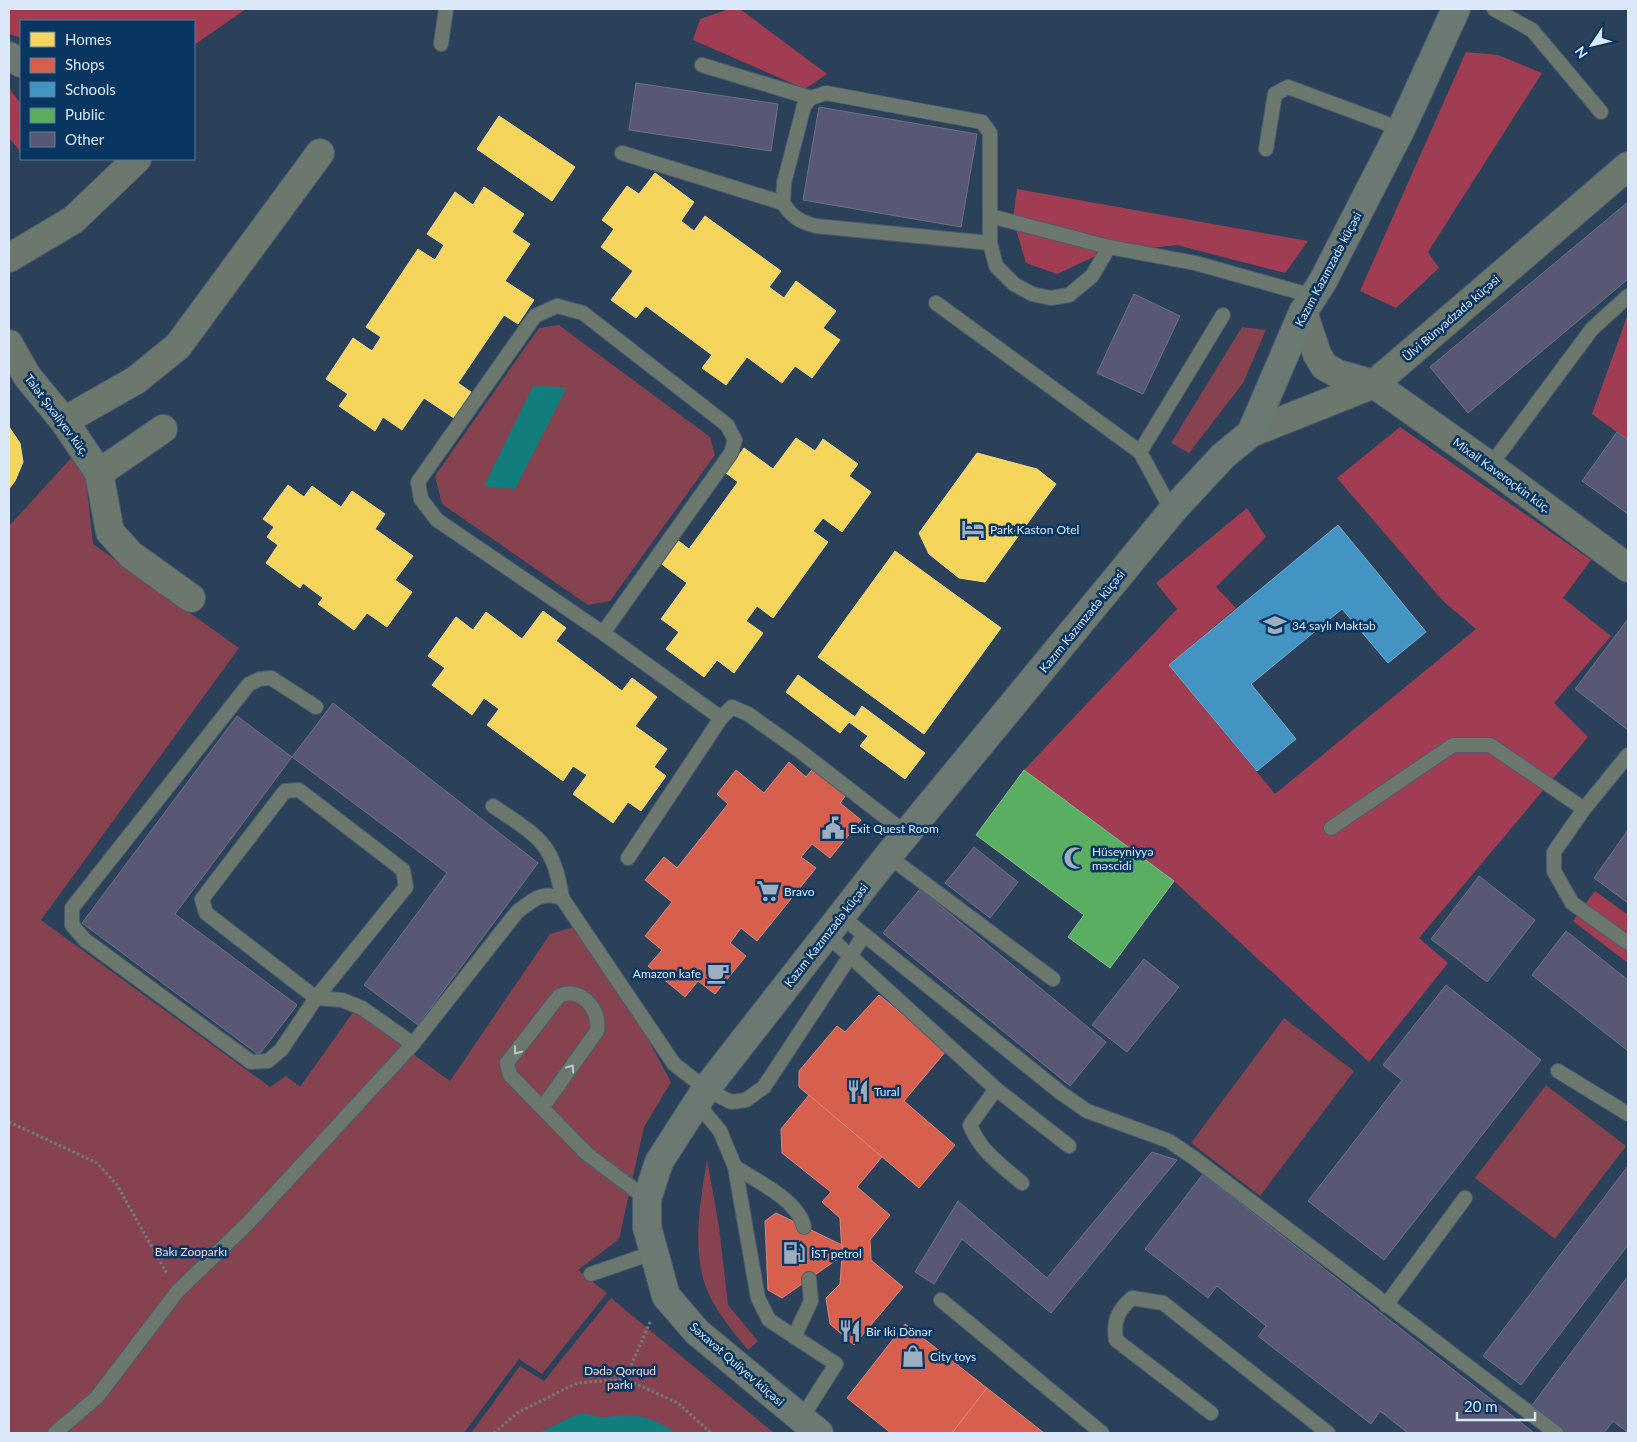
<svg xmlns="http://www.w3.org/2000/svg" width="1637" height="1442" font-family="Lato,sans-serif">
<rect width="100%" height="100%" fill="#2a4159"/>
<g fill="#86424f">
<polygon points="559,325 710,437 715,455 610,601 588,605 442,504 435,476 539,328"/>
<polygon points="1242,327 1266,330 1243,383 1189,453 1171,443"/>
<polygon points="72,457 85,471 93,544 239,648 41,920 270,1087 286,1076 300,1087 354,1011 450,1081 550,934 574,927 603,955 671,1082 644,1127 619,1239 578,1270 607,1293 542,1374 519,1359 464,1433 9,1433 9,526"/>
<polygon points="1284,1018 1354,1071 1260,1196 1191,1143"/>
<polygon points="1546,1085 1626,1146 1555,1239 1475,1178"/>
<path d="M707 1159 719 1227 728 1305 758 1341 748 1350C731 1329 710 1305 703 1278 693 1239 701 1198 707 1159Z"/>
<polygon points="611,1298 774,1433 471,1433 520,1366 544,1381"/>
</g>
<g fill="#a03d53">
<polygon points="9,9 246,9 194,45 194,21 21,21 21,38 9,34"/>
<polygon points="729,9 740,9 827,74 805,89 693,40 700,19"/>
<polygon points="1466,52 1498,55 1542,73 1428,252 1439,268 1396,308 1360,291"/>
<polygon points="9,88 21,104 21,152 9,138"/>
<polygon points="1017,189 1308,241 1285,273 1177,245 1100,254 1057,274 1026,263 1013,219"/>
<polygon points="1628,314 1628,440 1592,414"/>
<polygon points="1400,427 1591,560 1563,598 1611,636 1554,703 1588,737 1419,938 1448,963 1369,1062 1174,881 1024,770 1177,609 1156,583 1247,508 1266,537 1216,587 1236,608 1169,665 1275,794 1476,629 1443,601 1337,478"/>
<polygon points="1595,891 1628,915 1628,963 1573,921"/>
</g>
<g fill="#127d7d">
<polygon points="533,386 567,387 515,489 484,486"/>
<path d="M586 1413C601 1420 609 1416 624 1415 644 1414 661 1423 676 1433H539L575 1415Z"/>
</g>
<g fill="#f6d55c" stroke="#eedb8b">
<polygon points="499,116 575,167 552,201 477,149"/>
<polygon points="655,173 694,202 681,221 694,231 705,216 781,271 769,287 784,298 796,281 836,311 823,328 840,340 812,378 795,366 782,383 747,357 726,385 702,368 712,355 646,306 636,318 611,300 633,271 601,247 614,229 602,220 627,186 639,194"/>
<polygon points="484,187 524,214 512,232 530,244 505,281 534,300 518,324 504,315 458,383 471,392 454,418 424,398 402,430 383,417 375,431 339,406 348,394 326,379 353,338 372,351 381,337 366,327 418,249 435,260 444,245 427,234 455,192 473,205"/>
<polygon points="9,427 20,443 23,462 15,481 9,489"/>
<polygon points="796,438 815,451 823,439 858,464 849,476 871,492 842,532 823,518 813,531 828,542 773,618 757,606 746,621 763,633 734,673 717,660 704,677 666,649 679,632 661,619 687,583 659,562 676,539 689,549 738,482 726,473 744,448 773,469"/>
<polygon points="977,453 1037,469 1056,484 985,582 959,578 929,554 919,533"/>
<polygon points="288,485 304,497 312,486 341,507 352,491 385,514 375,529 413,556 395,580 412,592 387,627 367,613 354,630 318,604 323,598 303,583 300,588 266,563 278,545 267,537 274,527 263,519"/>
<polygon points="895,551 1001,628 924,734 818,657"/>
<polygon points="543,611 566,628 556,641 622,691 632,678 657,697 635,726 667,749 654,767 666,776 641,811 628,802 613,823 573,794 587,775 573,766 563,781 487,725 499,709 484,698 472,715 432,685 445,668 428,656 456,617 473,630 486,612 522,639"/>
<polygon points="798,675 855,717 862,706 925,753 905,779 860,746 868,736 849,722 840,733 786,692"/>
</g>
<g fill="#d6604d" stroke="#d88981">
<polygon points="789,762 806,777 816,765 849,791 840,803 861,820 830,858 812,844 801,857 816,868 757,941 741,928 730,943 746,956 715,994 698,981 685,997 648,966 662,950 645,936 672,902 645,880 664,857 677,868 728,804 717,794 736,770 764,793"/>
<polygon points="879,995 946,1051 904,1101 955,1145 919,1188 799,1087 799,1071 837,1026 845,1032"/>
<polygon points="809,1095 882,1157 857,1187 890,1215 870,1240 871,1260 903,1287 854,1345 830,1324 826,1298 840,1284 842,1256 840,1218 822,1202 831,1192 782,1153 781,1129"/>
<polygon points="776,1213 842,1245 842,1256 782,1298 768,1290 765,1221"/>
<polygon points="905,1324 987,1388 952,1433 891,1433 847,1398"/>
<polygon points="987,1388 1044,1433 952,1433"/>
</g>
<polygon fill="#4393c3" stroke="#71acd3" points="1338,525 1426,632 1388,663 1342,609 1251,684 1296,739 1257,771 1169,665"/>
<polygon fill="#5aae61" stroke="#81bf8f" points="1024,770 1174,881 1110,968 1068,937 1084,915 976,835"/>
<g fill="#595874" stroke="#6e7187">
<polygon points="636,83 778,104 771,151 629,130"/>
<polygon points="819,107 977,134 961,227 803,200"/>
<polygon points="1628,202 1628,279 1468,413 1430,367"/>
<polygon points="1134,294 1180,316 1143,394 1097,373"/>
<polygon points="1617,432 1628,440 1628,514 1582,481"/>
<polygon points="1628,619 1628,730 1575,689"/>
<polygon points="333,703 538,863 418,1025 364,985 447,873 292,757"/>
<polygon points="237,716 292,757 175,914 297,1005 259,1055 82,923"/>
<polygon points="1628,830 1628,903 1594,878"/>
<polygon points="974,847 1018,882 990,918 945,883"/>
<polygon points="1479,876 1535,920 1487,982 1431,939"/>
<polygon points="920,889 1106,1042 1070,1086 883,933"/>
<polygon points="1566,931 1628,980 1628,1051 1532,975"/>
<polygon points="1144,959 1179,987 1127,1052 1092,1025"/>
<polygon points="1446,985 1541,1060 1384,1260 1308,1201 1402,1080 1383,1065"/>
<polygon points="1152,1152 1177,1160 1051,1313 962,1239 934,1284 915,1272 958,1201 1047,1278"/>
<polygon points="1628,1166 1628,1245 1521,1385 1483,1356"/>
<polygon points="1203,1174 1533,1432 1532,1433 1408,1433 1380,1411 1371,1424 1258,1336 1266,1326 1217,1286 1208,1298 1145,1249"/>
<polygon points="1628,1276 1628,1433 1613,1421 1604,1433 1563,1433 1530,1408"/>
</g>
<g fill="none" stroke-linecap="round" stroke-linejoin="round">
<defs>
<g id="service">
<polyline points="1494,9 1532,30 1601,112"/>
<polyline points="441,44 446,9"/>
<polyline points="702,65 811,98"/>
<polyline points="1266,149 1275,94 1288,87 1401,129"/>
<polyline points="622,153 783,203 784,183 804,106 811,98 826,93 982,122 990,133 990,243 996,266 1014,284 1032,294 1051,298 1069,295 1092,276 1109,247 1195,263 1313,296"/>
<path d="M783 203C792 217 800 222 816 226L990 243"/>
<polyline points="990,216 1109,247"/>
<polyline points="936,303 1140,452 1172,511"/>
<polyline points="1140,452 1223,315"/>
<polyline points="1490,466 1592,329 1628,296"/>
<polyline points="603,633 731,453 735,440 727,425 583,313 557,306 535,316 418,482 421,499 437,520 603,633 721,718"/>
<path d="M316 707 271 678 260 679 249 684 72 908V925L85 940 251 1062 268 1061 281 1050 316 998 406 887 403 870 299 790 285 791 202 899 206 913 316 998 342 1000 362 1008 413 1044 517 912C534 899 542 891 562 898L674 1064 706 1089 731 1102 746 1100 764 1087 864 935"/>
<polyline points="1628,755 1584,809 1554,852 1554,871 1572,903 1628,943"/>
<path d="M493 806C537 836 554 842 562 898"/>
<polyline points="1331,828 1453,745 1490,745 1584,809"/>
<polyline points="888,856 1053,979"/>
<polyline points="628,858 721,718 732,707 748,714 800,751 907,834"/>
<polyline points="841,916 1061,1093 1087,1111 1169,1141 1194,1158 1556,1433"/>
<polyline points="826,934 996,1089 1069,1146"/>
<polyline points="1558,1071 1628,1114"/>
<path d="M996 1089 970 1125C980 1151 1001 1165 1022 1183"/>
<polyline points="697,1103 720,1131 735,1167 758,1298 769,1320 836,1364 801,1419"/>
<path d="M542 1108 597 1031C601 1009 580 986 559 996L507 1063 510 1075 587 1154 647 1199"/>
<path d="M735 1167C757 1181 799 1201 804 1227"/>
<polyline points="591,1274 652,1253"/>
<polyline points="941,1300 1102,1433"/>
<polyline points="1386,1305 1465,1198"/>
<polyline points="794,1337 811,1301 809,1279"/>
<path d="M1211 1413 1116 1340C1113 1321 1118 1310 1132 1298L1163 1303 1328 1433"/>
<polyline points="55,1433 97,1397 177,1292 248,1223 413,1044"/>
</g>
<g id="minor">
<polyline points="9,56 21,63"/>
<polyline points="9,258 73,220 137,159"/>
<polyline points="1303,312 1317,354 1324,366 1338,374 1374,384 1490,466 1628,568"/>
<polyline points="9,344 27,376 64,421 99,473 110,532 131,555 191,598"/>
<polyline points="64,421 136,380 178,346 320,153"/>
<polyline points="1251,433 1374,384 1628,166"/>
<polyline points="99,473 163,429"/>
</g>
<polyline id="secondary" points="819,1433 697,1332 666,1296 647,1227 647,1199 659,1162 706,1089 888,856 1172,511 1223,456 1251,433 1303,312 1323,281 1401,129 1456,9"/>
</defs>
<use href="#service" stroke="#4a5c6f" stroke-width="16"/>
<use href="#minor" stroke="#4a5c6f" stroke-width="30"/>
<use href="#secondary" stroke="#4a5c6f" stroke-width="30"/>
<g stroke="#717d7d" stroke-width="3" stroke-dasharray="2.5 2.5" stroke-linecap="butt">
<polyline points="9,1122 97,1163 117,1185 167,1274"/>
<polyline points="625,1379 651,1320"/>
<polyline points="494,1433 517,1413 577,1383 625,1379 678,1403 711,1433"/>
</g>
<use href="#service" stroke="#6c776e" stroke-width="14"/>
<use href="#minor" stroke="#6c776e" stroke-width="28"/>
<use href="#secondary" stroke="#6b7972" stroke-width="28"/>
</g>
<defs><path id="oneway-chevron" d="M-2-3.5L2.5 0L-2 3.5" fill="none" stroke-width="1.6" stroke-linecap="round" stroke-linejoin="round" transform="scale(1.25)"/></defs>
<g stroke="#bac6cf">
<use href="#oneway-chevron" transform="translate(517 1051) rotate(127)"/>
<use href="#oneway-chevron" transform="translate(571 1068) rotate(-55)"/>
</g>
<defs>
<symbol id="hotel-bare" viewBox="-9 -9 18 18"><path d="M-6-4.5h1.5V1H6V5H4.5V3h-9V5H-6ZM-4 0a1.8 1.8 0 1 1 3.6 0ZM.5 0V-2.5h3Q6-2.5 6 0Z" fill="#9daec1" stroke="#093561" stroke-width="2.5" paint-order="stroke"/></symbol>
<symbol id="school-bare" viewBox="-9 -9 18 18"><path d="M0-5L7-2L0 1L-7-2ZM-4 1L0 2.5L4 1V4Q0 6-4 4Z" fill="#9daec1" stroke="#093561" stroke-width="2.5" paint-order="stroke"/></symbol>
<symbol id="civic-bare" viewBox="-9 -9 18 18"><path d="M-.6-6.5H3V-4.5H.6V-3L4-1V1h2V6H-6V1h2V-1L-.6-3ZM-1.2 2.5V6h2.4V2.5Z" fill="#9daec1" stroke="#093561" stroke-width="2.5" paint-order="stroke"/></symbol>
<symbol id="mosque-bare" viewBox="-9 -9 18 18"><path d="M3.5-4.9A6 6 0 1 0 3.5 4.9A5 5 0 1 1 3.5-4.9Z" fill="#9daec1" stroke="#093561" stroke-width="2.5" paint-order="stroke"/></symbol>
<symbol id="supermarket-bare" viewBox="-9 -9 18 18"><path d="M-6-5.5h2.5l.6 2H6L4.5 2H-2.5L-4.4-4H-6ZM-1.5 3.2a1.3 1.3 0 1 0 .1 0ZM3 3.2a1.3 1.3 0 1 0 .1 0Z" fill="#9daec1" stroke="#093561" stroke-width="2.5" paint-order="stroke"/></symbol>
<symbol id="cafe-bare" viewBox="-9 -9 18 18"><path d="M-5.5-4.5H6V0H3Q3 3.5 0 3.5H-2.5Q-5.5 3.5-5.5 0ZM3-3.2v2h1.7v-2ZM-6 4.5H4V6H-6Z" fill="#9daec1" stroke="#093561" stroke-width="2.5" paint-order="stroke"/></symbol>
<symbol id="restaurant-bare" viewBox="-9 -9 18 18"><path d="M-5-6h1v4h1v-4h1v4h1v-4h1v5L-1.5 .5V6h-2V.5L-5-1ZM5-6V6H3V1.5H1.5Q1.5-4 5-6Z" fill="#9daec1" stroke="#093561" stroke-width="2.5" paint-order="stroke"/></symbol>
<symbol id="fuel-bare" viewBox="-9 -9 18 18"><path d="M-5.5-6h7V0h2V4h1.3V-2.5L3-4.5l.8-.8L6-3V5H2.5V1h-1V6h-7ZM-4.2-4.7v3.2H.2V-4.7Z" fill="#9daec1" stroke="#093561" stroke-width="2.5" paint-order="stroke"/></symbol>
<symbol id="shop-bare" viewBox="-9 -9 18 18"><path d="M-5-2.5h2.3a2.7 3.5 0 0 1 5.4 0H5L5.5 6h-11ZM-1.5-2.5h3a1.5 2.3 0 0 0-3 0Z" fill="#9daec1" stroke="#093561" stroke-width="2.5" paint-order="stroke"/></symbol>
</defs>
<g fill-rule="evenodd">
<use href="#hotel-bare" x="957" y="513" width="32" height="32"/>
<use href="#school-bare" x="1259" y="609" width="32" height="32"/>
<use href="#civic-bare" x="817" y="812" width="32" height="32"/>
<use href="#mosque-bare" x="1059" y="842" width="32" height="32"/>
<use href="#supermarket-bare" x="752" y="875" width="32" height="32"/>
<use href="#cafe-bare" x="702" y="957" width="32" height="32"/>
<use href="#restaurant-bare" x="842" y="1075" width="32" height="32"/>
<use href="#fuel-bare" x="778" y="1237" width="32" height="32"/>
<use href="#restaurant-bare" x="834" y="1315" width="32" height="32"/>
<use href="#shop-bare" x="897" y="1340" width="32" height="32"/>
</g>
<g text-anchor="middle" dominant-baseline="central" stroke-width="5" stroke-linejoin="round" paint-order="stroke">
<g font-size="12" fill="#dbe8f9" stroke="#093561">
<text transform="translate(1328 269) rotate(-62)">Kazım Kazımzadə küçəsi</text>
<text transform="translate(1451 318) rotate(-41)">Ülvi Bünyadzadə küçəsi</text>
<text transform="translate(57 415) rotate(53)">Tələt Şıxəliyev küç.</text>
<text transform="translate(1502 475) rotate(36)">Mixail Kaveroçkin küç.</text>
<text transform="translate(1082 621) rotate(-51)">Kazım Kazımzadə küçəsi</text>
<text transform="translate(826 935) rotate(-52)">Kazım Kazımzadə küçəsi</text>
<text transform="translate(737 1364) rotate(41)">Səxavət Quliyev küçəsi</text>
</g>
<g font-size="12" fill="#dbe8f9" stroke="#093561" text-anchor="start">
<text x="990" y="529">Park Kaston Otel</text>
<text x="1292" y="625">34 saylı Məktəb</text>
<text x="850" y="828">Exit Quest Room</text>
<text x="1092" y="851">Hüseyniyyə<tspan x="1092" dy="14">məscidi</tspan></text>
<text x="784" y="891">Bravo</text>
<text x="701" y="973" text-anchor="end">Amazon kafe</text>
<text x="874" y="1091">Tural</text>
<text x="811" y="1253">İST petrol</text>
<text x="866" y="1331">Bir Iki Dönər</text>
<text x="930" y="1356">City toys</text>
</g>
<g font-size="12" fill="#f7d7d9" stroke="#093561">
<text x="191" y="1251">Bakı Zooparkı</text>
<text x="620" y="1370">Dədə Qorqud<tspan x="620" dy="14">parkı</tspan></text>
</g>
</g>
<rect width="1637" height="1442" fill="none" stroke="#dbe8f9" stroke-width="20"/>
<rect x="20" y="20" width="175" height="140" fill="#093561" stroke="#5d7d9e"/>
<rect x="30" y="32" width="25" height="15" fill="#f6d55c" stroke="#5d7d9e"/>
<text x="65" y="45" font-size="15" fill="#dbe8f9">Homes</text>
<rect x="30" y="58" width="25" height="15" fill="#d6604d" stroke="#5d7d9e"/>
<text x="65" y="70" font-size="15" fill="#dbe8f9">Shops</text>
<rect x="30" y="82" width="25" height="15" fill="#4393c3" stroke="#5d7d9e"/>
<text x="65" y="95" font-size="15" fill="#dbe8f9">Schools</text>
<rect x="30" y="108" width="25" height="15" fill="#5aae61" stroke="#5d7d9e"/>
<text x="65" y="120" font-size="15" fill="#dbe8f9">Public</text>
<rect x="30" y="132" width="25" height="15" fill="#595874" stroke="#5d7d9e"/>
<text x="65" y="145" font-size="15" fill="#dbe8f9">Other</text>
<g transform="translate(1592 45) rotate(235)" stroke="#093561" stroke-width="4" paint-order="stroke">
<path d="M0-4L9 19L0 12L-9 19Z" fill="#dbe8f9"/>
<text y="-8" font-size="14" font-weight="bold" text-anchor="middle" fill="#dbe8f9">N</text>
</g>
<path d="M1457 1412v8h78v-8" fill="none" stroke="#dbe8f9" stroke-width="2.5"/>
<text x="1464" y="1412" font-size="15" fill="#dbe8f9" stroke="#093561" stroke-width="4" paint-order="stroke">20 m</text>
</svg>
